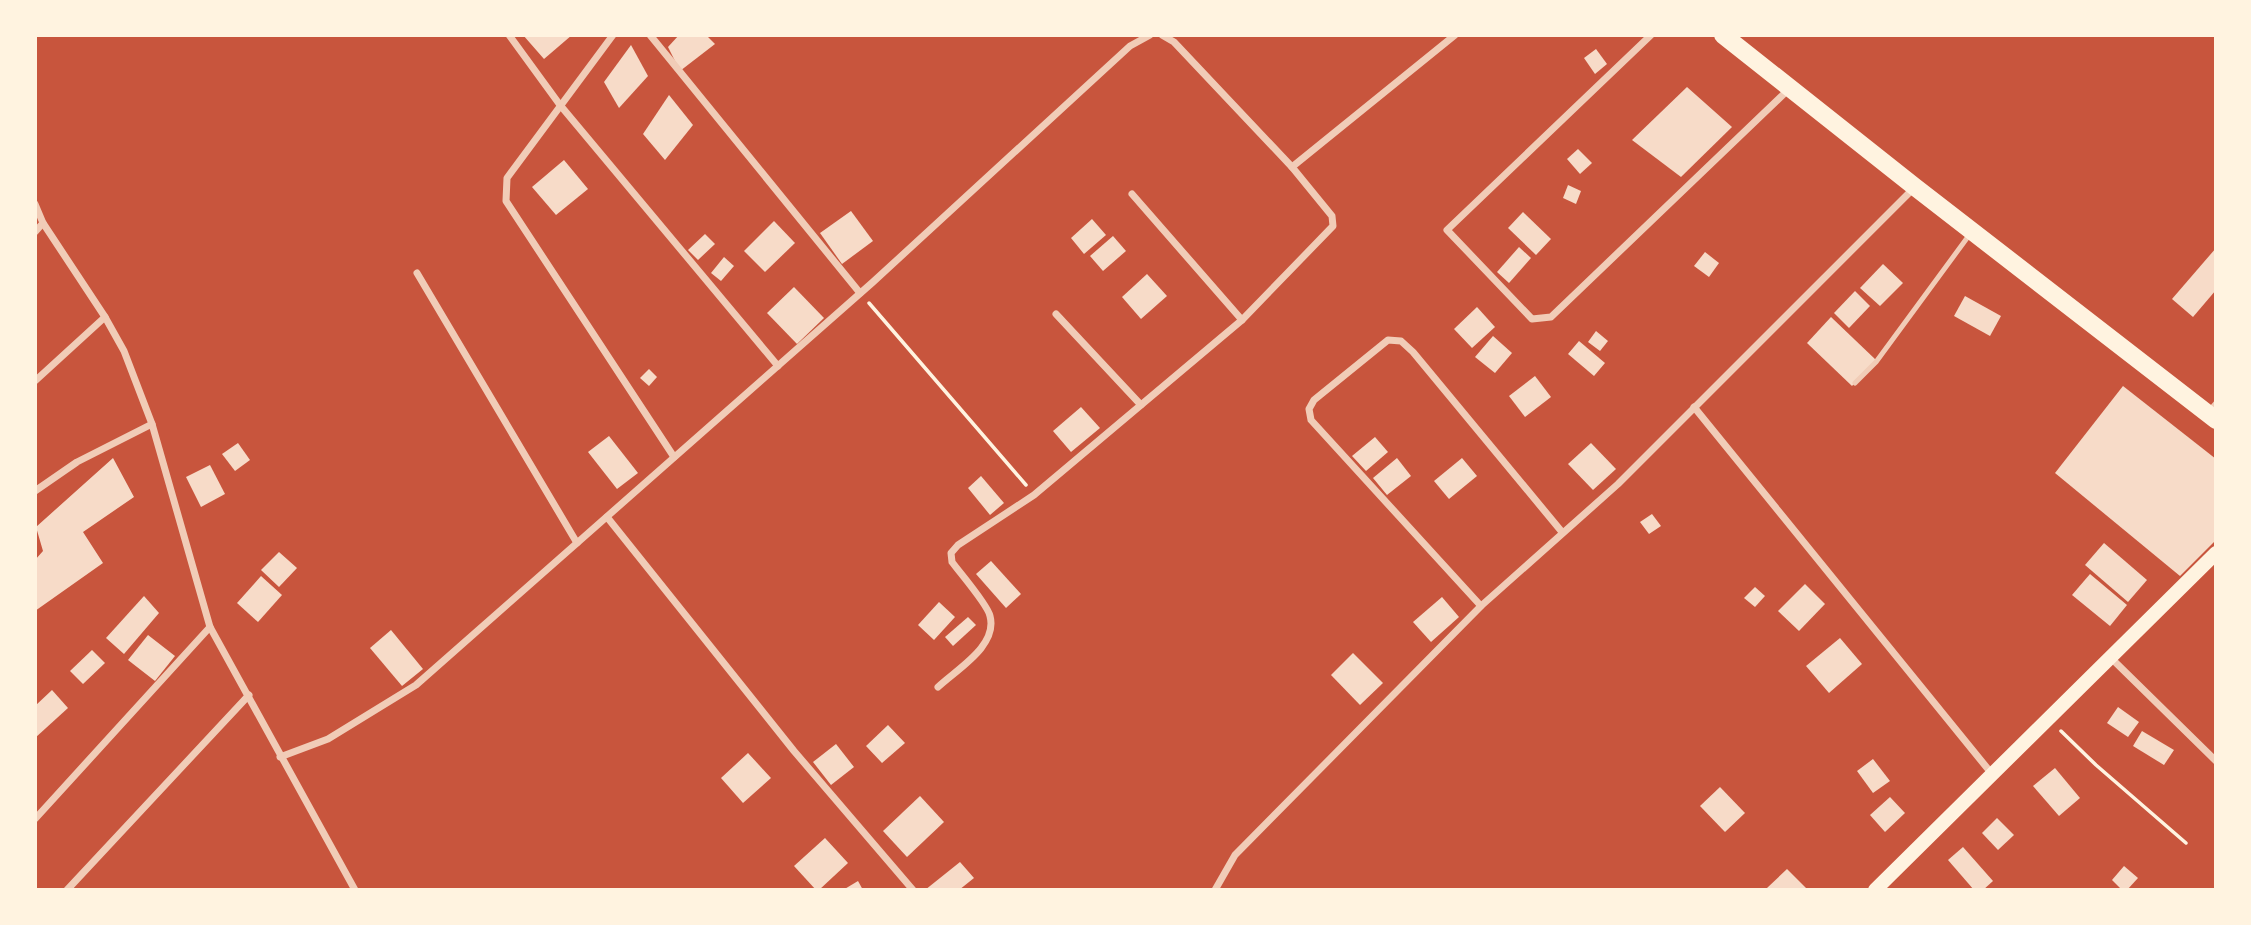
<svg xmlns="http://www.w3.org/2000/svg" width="2251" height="925" font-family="Montserrat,sans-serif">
<rect width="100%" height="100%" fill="#c8553d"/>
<g fill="#f7dbc8">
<polygon points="523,35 572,35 544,59"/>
<polygon points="679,35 706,35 715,44 680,71 668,47"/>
<polygon points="631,45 648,76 619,108 604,82"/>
<polygon points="1596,49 1607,64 1595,74 1584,58"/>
<polygon points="1687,87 1732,127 1681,177 1632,140"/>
<polygon points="669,95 693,125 665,160 643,134"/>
<polygon points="1578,149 1592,163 1580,174 1567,159"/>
<polygon points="564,160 588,189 556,215 532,187"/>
<polygon points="1568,185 1581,191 1576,204 1563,198"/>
<polygon points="851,211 873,241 842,264 820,233"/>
<polygon points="1523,212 1551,239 1536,255 1508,228"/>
<polygon points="1092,219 1106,235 1084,254 1071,238"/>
<polygon points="774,221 795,243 765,272 744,251"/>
<polygon points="705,234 715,244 698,260 688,250"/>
<polygon points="1113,236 1126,251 1103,271 1090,256"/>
<polygon points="1519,247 1531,258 1509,283 1497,272"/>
<polygon points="2216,248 2216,290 2193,317 2172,299"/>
<polygon points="1705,252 1719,263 1709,277 1694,266"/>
<polygon points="724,257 734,266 721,281 711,273"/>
<polygon points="1883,264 1903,283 1880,306 1860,288"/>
<polygon points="1147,274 1167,296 1141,319 1122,297"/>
<polygon points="794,287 824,318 797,344 767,313"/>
<polygon points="1855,291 1870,306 1849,328 1834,313"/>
<polygon points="1965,296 2001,316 1990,336 1954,316"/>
<polygon points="1477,307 1495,327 1472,348 1454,329"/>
<polygon points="1831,317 1876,360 1852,386 1807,343"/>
<polygon points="1596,331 1608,341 1600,351 1588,342"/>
<polygon points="1493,336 1512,353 1495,373 1475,357"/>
<polygon points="1579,341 1605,363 1594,376 1568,354"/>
<polygon points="649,369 657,377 649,386 640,378"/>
<polygon points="1535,376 1551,397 1525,417 1509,396"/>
<polygon points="2123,386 2216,459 2216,540 2180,576 2055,473"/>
<polygon points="1081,407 1100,428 1071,452 1053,431"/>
<polygon points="609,436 638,473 617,489 588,452"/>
<polygon points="1375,437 1388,452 1366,471 1352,456"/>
<polygon points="238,443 250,460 235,471 222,454"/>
<polygon points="1591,443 1616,469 1593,490 1568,464"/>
<polygon points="113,458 134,497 83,532 103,563 35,611 35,560 43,551 36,527"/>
<polygon points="1397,458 1411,476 1387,495 1373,478"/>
<polygon points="1462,458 1477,476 1449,499 1434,481"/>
<polygon points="210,465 225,494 201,507 186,477"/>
<polygon points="981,476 1004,503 990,515 968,488"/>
<polygon points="1652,514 1661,526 1649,534 1640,522"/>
<polygon points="2104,543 2147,580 2128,602 2085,565"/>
<polygon points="279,552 297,568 279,587 261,570"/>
<polygon points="991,561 1021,594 1006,608 976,574"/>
<polygon points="2090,574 2127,605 2110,626 2072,595"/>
<polygon points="261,576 282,595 258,622 237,603"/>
<polygon points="1805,584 1825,604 1799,631 1778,611"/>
<polygon points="1755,587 1765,596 1755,607 1744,598"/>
<polygon points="144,596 159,613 124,654 106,638"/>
<polygon points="1442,597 1459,617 1431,642 1413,622"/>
<polygon points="939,602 955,617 934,640 918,625"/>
<polygon points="968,617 976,625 953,646 945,637"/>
<polygon points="391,630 423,669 402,686 370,648"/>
<polygon points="148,635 175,656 155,681 128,660"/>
<polygon points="1840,638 1862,664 1829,693 1806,666"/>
<polygon points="92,650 105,663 83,684 70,671"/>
<polygon points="1353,653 1383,683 1360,705 1331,675"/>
<polygon points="52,690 68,708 35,738 35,706"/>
<polygon points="2118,707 2139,722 2128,737 2107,723"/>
<polygon points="888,725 905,743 882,763 866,746"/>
<polygon points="2142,731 2174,750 2164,765 2133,746"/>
<polygon points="836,744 854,767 831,785 813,762"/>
<polygon points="748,753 771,778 743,803 721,778"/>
<polygon points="1873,759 1890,781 1873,793 1857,771"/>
<polygon points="2055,768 2080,798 2059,816 2033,786"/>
<polygon points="1720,787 1745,813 1725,832 1700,806"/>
<polygon points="920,796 944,822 907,857 883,831"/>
<polygon points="1890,797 1905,813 1885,832 1870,815"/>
<polygon points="1997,818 2014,835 1998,850 1982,833"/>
<polygon points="825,838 848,863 819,890 816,890 794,866"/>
<polygon points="1963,847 1993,881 1983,890 1974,890 1948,860"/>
<polygon points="960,862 974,878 959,890 925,890"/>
<polygon points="2124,866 2138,878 2127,890 2122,890 2112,880"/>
<polygon points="1787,869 1808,890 1769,890 1767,888"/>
<polygon points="858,881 863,890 843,890"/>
</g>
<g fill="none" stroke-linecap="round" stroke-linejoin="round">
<g stroke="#fff3e0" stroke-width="3.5">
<polyline points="869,303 1026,485"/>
<polyline points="2061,731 2096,765 2186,843"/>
</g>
<g stroke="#f1ccb7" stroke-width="5">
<polyline points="1855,383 1876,362 1970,234"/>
<polyline points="2209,411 2216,403"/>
</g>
<g stroke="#f1ccb7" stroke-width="7">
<polyline points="509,35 560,105 778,366"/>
<polyline points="613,35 507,178 506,201 674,457"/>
<polyline points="650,35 860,293"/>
<polyline points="1162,35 1174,42 1292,167"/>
<polyline points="1651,35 1447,230 1532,319 1551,317 1789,89"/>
<polyline points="1132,194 1242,320"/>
<polyline points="35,204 43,223 105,317 124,351 152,424 210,627 355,890"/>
<polyline points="35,232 43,223"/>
<polyline points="417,273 577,543"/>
<polyline points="1056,314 1141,405"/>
<polyline points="35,381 105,317"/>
<polyline points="1694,407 1992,774"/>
<polyline points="35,491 77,462 152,424"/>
<polyline points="607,517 794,751 913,890"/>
<polyline points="1481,606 1311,420 1309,409 1314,400 1388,340 1401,341 1413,352 1562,532"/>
<polyline points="2111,658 2216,761"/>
<path d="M938 687C957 669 998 646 990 616 988 605 960 573 952 562L951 553 958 545 1034 495 1242 320 1333 226 1332 216 1292 167 1455 35"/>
<polyline points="280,757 328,739 416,685 873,282 1130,46 1150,35"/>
<polyline points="35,819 210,627"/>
<polyline points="67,890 249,695"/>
<polyline points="1215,890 1235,855 1481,606 1618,484 1914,188"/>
</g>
<polyline stroke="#fff3e0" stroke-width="14" points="1875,890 2216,553"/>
<polyline stroke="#fff3e0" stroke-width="18" points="1723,35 1915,187 2216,420"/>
</g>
<rect width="2251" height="925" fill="none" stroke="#fff3e0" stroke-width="74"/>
</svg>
